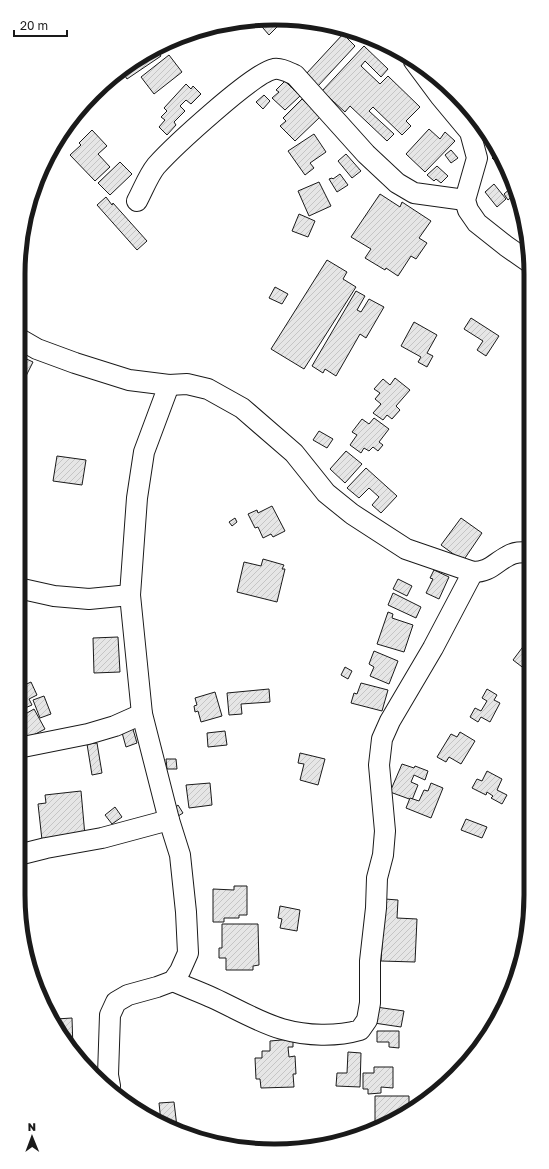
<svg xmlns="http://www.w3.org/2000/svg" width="549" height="1169" font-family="'Golos Text',sans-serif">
<defs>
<pattern id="building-hatch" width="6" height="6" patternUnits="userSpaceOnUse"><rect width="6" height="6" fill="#e6e6e6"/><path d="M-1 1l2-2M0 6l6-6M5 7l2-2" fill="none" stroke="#c5c5c5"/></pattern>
</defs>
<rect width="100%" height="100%" fill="#fff"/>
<g fill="url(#building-hatch)" stroke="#1a1a1a">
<polygon points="275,18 272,21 277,27 269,35 257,21"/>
<polygon points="343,34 355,46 318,86 306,74"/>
<polygon points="364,46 388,69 381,77 365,61 361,66 380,84 388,76 420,107 406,121 411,126 402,135 373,107 369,111 394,134 387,141 350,106 345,112 322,91"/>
<polygon points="157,50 161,56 127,79 123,73"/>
<polygon points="169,55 182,72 154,94 141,77"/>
<polygon points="285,81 300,96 285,110 272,98 279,92 276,90"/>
<polygon points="186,84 191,89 193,86 201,94 191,104 186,100 180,106 185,111 174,122 176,125 167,135 159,127 165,120 161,117 167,111 164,108"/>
<polygon points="264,95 270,101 263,109 256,102"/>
<polygon points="302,99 320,117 295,141 280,126 286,121 283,118"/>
<polygon points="429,129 440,139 445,132 455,141 425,172 406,154"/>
<polygon points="92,130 107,146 98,154 110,167 95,181 70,155 81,145 79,143"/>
<polygon points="314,134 326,152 310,163 314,168 305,175 288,151"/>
<polygon points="451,150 458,158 451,163 445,155"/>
<polygon points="498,153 502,160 498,164 492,158"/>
<polygon points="346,154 361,171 352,178 338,161"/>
<polygon points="120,162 132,174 110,195 98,183"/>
<polygon points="437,166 448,176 441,183 436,179 434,181 427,175"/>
<polygon points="340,174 348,185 337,192 329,179 332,178 333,179"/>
<polygon points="319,182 331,206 309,216 298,191"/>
<polygon points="494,184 506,199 497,207 485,192"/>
<polygon points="512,187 516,193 508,200 504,194"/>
<polygon points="380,194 400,207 402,202 431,221 419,238 427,243 416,259 411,256 398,276 386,268 385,270 365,258 371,249 351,237"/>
<polygon points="106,197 112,205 113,203 147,241 137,250 97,205"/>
<polygon points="521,213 524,223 523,224 517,217"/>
<polygon points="299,214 315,221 308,237 292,231"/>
<polygon points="327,260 347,272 343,279 356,287 304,369 271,349"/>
<polygon points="275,287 288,294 282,304 269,298"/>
<polygon points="356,291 365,296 357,310 361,312 369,299 384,307 366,338 360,334 336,376 325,369 323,373 312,366"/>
<polygon points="471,318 499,336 486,356 477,350 483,341 464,329"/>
<polygon points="414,322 437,335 427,353 433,356 427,367 418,362 421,357 401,346"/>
<polygon points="18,355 33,362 18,392"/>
<polygon points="395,378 410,390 396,406 400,410 392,419 387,415 383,420 373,413 381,404 375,399 380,393 374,389 383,379 390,385"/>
<polygon points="374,418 389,429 379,442 383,445 378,451 373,447 369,451 364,448 361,453 350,445 357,435 352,432 362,419 369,424"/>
<polygon points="319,431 333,439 327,448 313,440"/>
<polygon points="346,451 362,464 345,483 330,469"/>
<polygon points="57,456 86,460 82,485 53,481"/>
<polygon points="366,468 397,496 381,513 372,505 379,497 369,488 359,498 347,488"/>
<polygon points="272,506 285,531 273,537 271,534 263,538 258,527 255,528 248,514 257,510 258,513"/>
<polygon points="235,518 237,522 232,526 229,522"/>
<polygon points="461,518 482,533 463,561 441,545"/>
<polygon points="18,557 22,557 21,577 18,577"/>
<polygon points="263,559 284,565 282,569 285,569 277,602 237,592 244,562 261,566"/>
<polygon points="434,570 449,577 439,599 426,593 433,579 430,578"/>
<polygon points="398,579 412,586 407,596 393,589"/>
<polygon points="393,593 421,607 416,618 388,605"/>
<polygon points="388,612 393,614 392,618 413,625 404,652 377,644"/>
<polygon points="118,637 120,672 94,673 93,638"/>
<polygon points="528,640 530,642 530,673 513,660"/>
<polygon points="374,651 398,661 389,684 370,676 374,667 369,664"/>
<polygon points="345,667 352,671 348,679 341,675"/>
<polygon points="31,682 37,695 29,699 32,705 18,711 18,688"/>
<polygon points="361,683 388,690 382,711 351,703 354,693 357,694"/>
<polygon points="269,689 270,702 241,704 242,714 229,715 227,693"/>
<polygon points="487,689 497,695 494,700 500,703 490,722 481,717 478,722 470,717 475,708 481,711 487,701 482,698"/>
<polygon points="215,692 222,716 201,722 198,711 195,712 194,706 197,705 195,698"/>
<polygon points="44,696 51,714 40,718 33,700"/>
<polygon points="34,709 45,729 24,740 20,734 18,735 18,714 20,717"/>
<polygon points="132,726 137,743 126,747 121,729"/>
<polygon points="225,731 227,745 208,747 207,733"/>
<polygon points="460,732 475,741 461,764 449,757 446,762 437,757 451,734 457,737"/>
<polygon points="97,743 102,773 92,775 87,744"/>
<polygon points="300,753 325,759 318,785 300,780 304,764 298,763"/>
<polygon points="166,759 176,759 177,769 167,769"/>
<polygon points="402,764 414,768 415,766 428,771 425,780 414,775 411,782 418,785 412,800 390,792"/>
<polygon points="487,771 502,779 497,790 507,795 502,804 491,798 493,796 487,792 486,795 472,788 477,779 482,781"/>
<polygon points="210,783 212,805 189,808 186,785"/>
<polygon points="431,783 443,788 431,818 406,808 410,798 419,801 424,790 428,791"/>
<polygon points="81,791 85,836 42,840 38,804 46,803 45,795"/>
<polygon points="178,805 183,813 175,818 170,811"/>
<polygon points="115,807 122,817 112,824 105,815"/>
<polygon points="466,819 487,827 482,838 461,830"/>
<polygon points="234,886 247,886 247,915 239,915 239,918 224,918 224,922 213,922 213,889 234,890"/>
<polygon points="385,899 398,900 397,918 417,919 415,962 381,961"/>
<polygon points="280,906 300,910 297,931 280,928 282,919 278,918"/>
<polygon points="222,924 258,924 259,965 253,966 253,970 226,970 226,958 219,958 219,948 222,948"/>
<polygon points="376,1007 404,1011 401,1027 374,1023"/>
<polygon points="72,1018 73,1049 56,1019"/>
<polygon points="377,1031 399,1031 399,1048 389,1047 389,1042 377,1042"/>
<polygon points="293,1039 293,1047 288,1047 289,1057 295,1056 296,1074 293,1074 294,1087 261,1088 260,1079 256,1079 255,1058 262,1058 262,1051 270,1051 270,1041"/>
<polygon points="348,1052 361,1053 360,1087 336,1086 337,1073 347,1073"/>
<polygon points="466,1054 473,1054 466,1065"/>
<polygon points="374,1067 393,1067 393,1088 381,1087 381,1093 368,1094 368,1089 363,1089 363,1073 374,1073"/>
<polygon points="375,1096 409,1096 409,1111 403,1117 375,1127"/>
<polygon points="174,1102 177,1127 174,1127 161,1122 159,1103"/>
</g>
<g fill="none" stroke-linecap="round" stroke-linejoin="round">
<defs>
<g id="minor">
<polyline points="414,61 440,96 470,132 477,158 465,200 468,210 477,223 506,246 529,262"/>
<path d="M137 201C143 190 148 176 156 166 173 147 253 73 274 69 281 68 288 72 295 75L366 154 397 183 414 193 465 200"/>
<path d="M18 338 37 349 75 363 129 380 169 385 187 384 208 389 242 408 294 453 326 493 352 514 406 549 473 572C490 572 494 563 508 556 514 552 522 552 530 552"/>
<polyline points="18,588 54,596 89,599 130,595"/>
<polyline points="18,748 88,734 115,726 142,714"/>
<polyline points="18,855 46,848 102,838 169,820"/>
<path d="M173 981C186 987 200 992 213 998 235 1008 258 1022 282 1029 307 1036 336 1037 360 1030L367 1020 370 1003V961L376 908 377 878 383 855 385 831 379 765 382 739 390 721 433 648 473 572"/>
<polyline points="110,1086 108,1075 110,1015 116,1002 128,995 157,987 173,981 180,971 188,953 186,912 180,855 169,820 142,714 130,595 137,498 144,452 169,385"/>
</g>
</defs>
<use href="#minor" stroke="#1a1a1a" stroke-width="22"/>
<use href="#minor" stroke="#fff" stroke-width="20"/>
</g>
<path d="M0 0H549V1169H0ZM274 25H275A249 249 0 0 1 524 274V895A249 249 0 0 1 275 1144H274A249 249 0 0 1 25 895V274A249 249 0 0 1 274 25Z" fill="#fff" fill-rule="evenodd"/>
<path fill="none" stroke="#1a1a1a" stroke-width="5" d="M274 25H275A249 249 0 0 1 524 274V895A249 249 0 0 1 275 1144H274A249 249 0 0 1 25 895V274A249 249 0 0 1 274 25Z"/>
<g transform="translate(32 1137) rotate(359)" stroke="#ffffff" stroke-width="3" paint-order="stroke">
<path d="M0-3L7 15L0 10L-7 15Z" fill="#1a1a1a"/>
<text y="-6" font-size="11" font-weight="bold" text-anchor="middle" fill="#1a1a1a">N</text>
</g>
<path d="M14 30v6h53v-6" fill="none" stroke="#1a1a1a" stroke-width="2"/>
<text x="20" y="30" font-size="12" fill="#1a1a1a" stroke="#ffffff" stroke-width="3" paint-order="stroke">20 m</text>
</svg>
